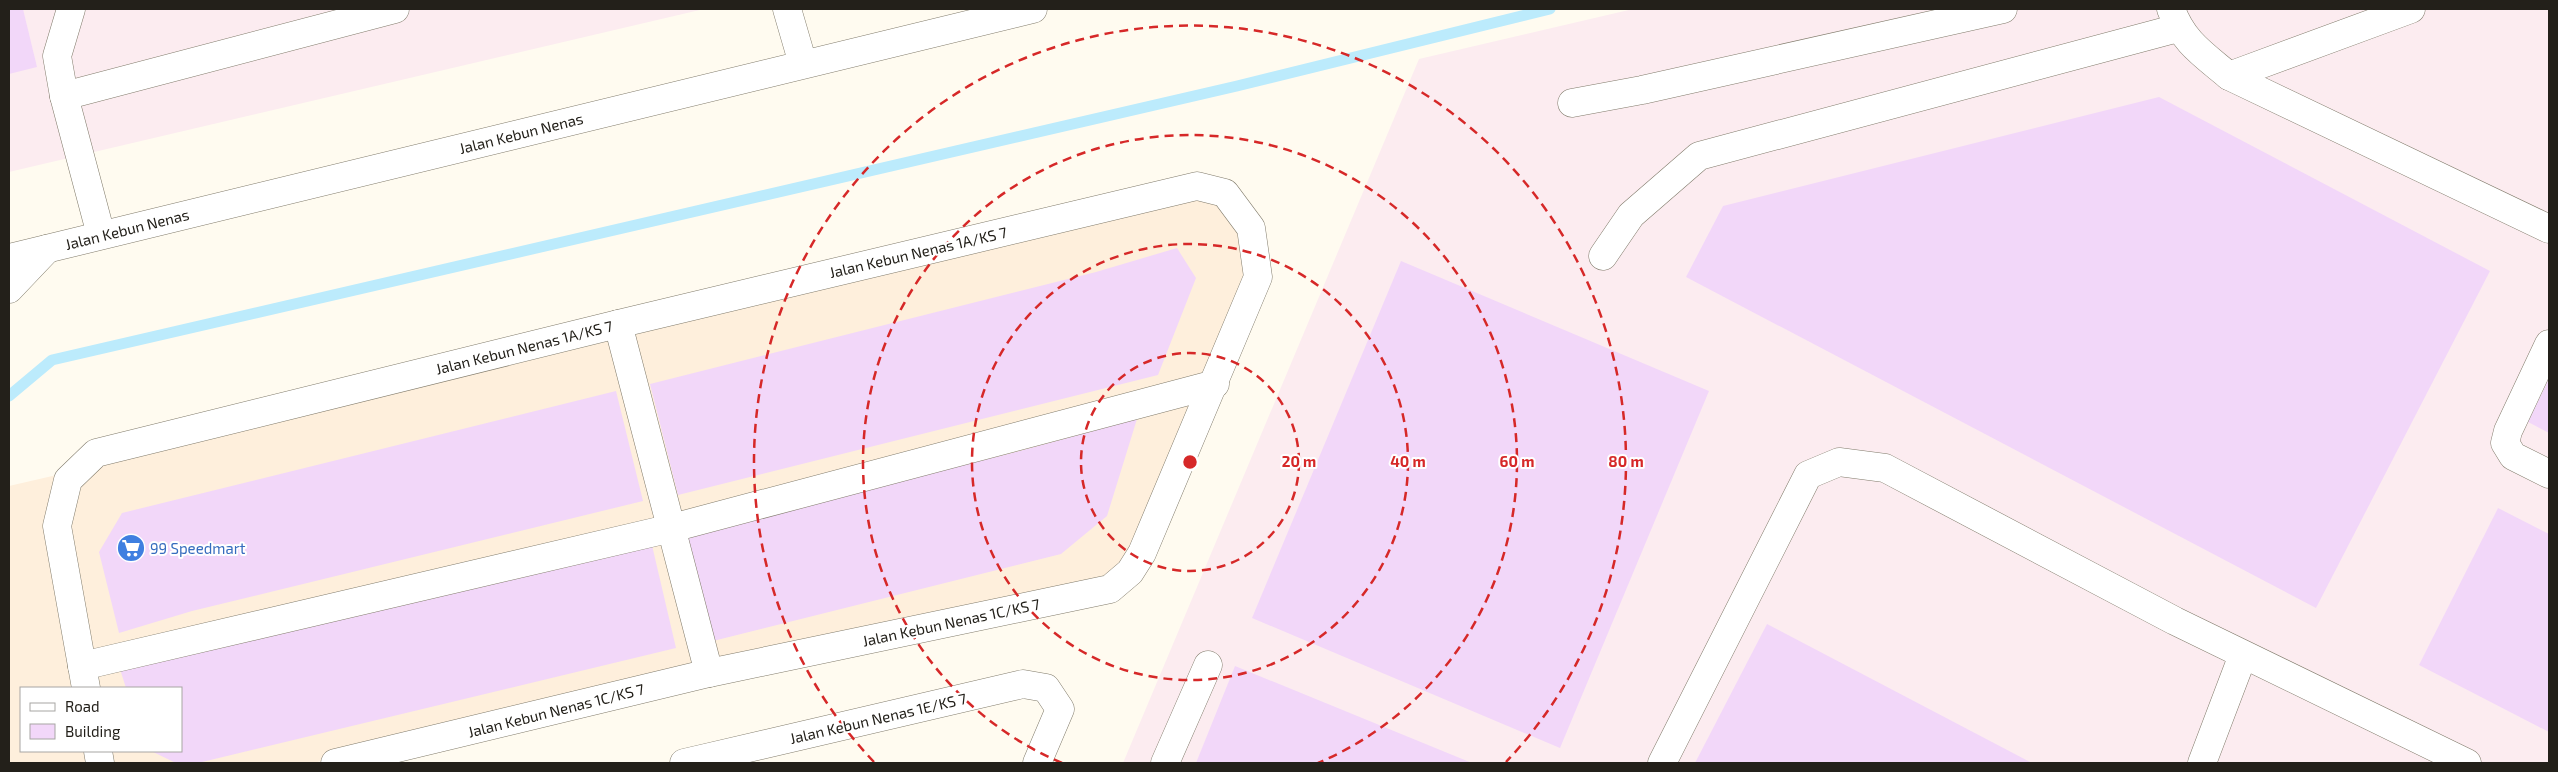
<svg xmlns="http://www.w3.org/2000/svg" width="2558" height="772" font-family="'Exo 2',sans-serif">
<rect width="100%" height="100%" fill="#fffbf0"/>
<path fill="#feefdc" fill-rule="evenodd" d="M1198 196 1222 201 1242 231 1249 278 1131 556 1110 579 313 763H9V486L165 450ZM21 688H181V751H21Z"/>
<g fill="#fcecf0">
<polygon points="9,9 704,9 9,172"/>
<polygon points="1633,9 2549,9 2549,763 1123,763 1419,59"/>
</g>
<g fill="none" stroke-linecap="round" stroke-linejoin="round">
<polyline stroke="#bcebfc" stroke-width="11" points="9,396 52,360 1237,86 1550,9"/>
</g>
<g fill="#f2d7f9">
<polygon points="9,9 23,9 37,67 9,74"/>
<polygon points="2159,97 2490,271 2316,608 1686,277 1723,206"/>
<polygon points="1177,248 1196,278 1158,375 678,495 650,384 1096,272"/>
<polygon points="1401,261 1709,391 1560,748 1252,618"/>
<polygon points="2549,379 2549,433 2528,422"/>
<polygon points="616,391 643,501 192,611 119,633 99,552 122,513"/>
<polygon points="1137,419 1107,516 1061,554 709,642 682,535 1012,453"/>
<polygon points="2498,508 2549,534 2549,732 2419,665"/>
<polygon points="651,541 676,648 198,763 176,763 151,751 181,751 181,688 126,688 119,666"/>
<polygon points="1767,624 2032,763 1695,763"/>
<polygon points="1235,666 1472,763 1196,763"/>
</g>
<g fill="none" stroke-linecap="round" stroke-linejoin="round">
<defs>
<g id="minor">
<polyline points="71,9 57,56 64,96 101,235"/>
<polyline points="787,9 803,64"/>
<path d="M2171 9C2183 42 2203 54 2229 76L2411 9"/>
<polyline points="2229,76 2549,229"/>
<polyline points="64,96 395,9"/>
<polyline points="1572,103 1642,90 2003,9"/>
<polyline points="1603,256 1631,215 1699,156 2178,28"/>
<polyline points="9,258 1033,9"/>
<polyline points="9,289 47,249"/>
<polyline points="618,324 709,673"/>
<polyline points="2549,344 2508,431 2505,443 2513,456 2549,474"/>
<polyline points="82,666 672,528 1215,384"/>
<polyline points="86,688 57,526 68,480 96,453 618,324 1197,186 1225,193 1251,228 1258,277 1142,553 1130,572 1110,589 709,673 335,763"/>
<polyline points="98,751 100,763"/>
<polyline points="684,763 1023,684 1046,688 1060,709 1037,763"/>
<polyline points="1165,763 1208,665"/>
<polyline points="1662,763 1808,475 1839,462 1885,468 2175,621 2467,763"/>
<polyline points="2202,763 2243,655"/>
</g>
</defs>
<use href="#minor" stroke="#817b6b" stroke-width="29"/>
<use href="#minor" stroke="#fff" stroke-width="28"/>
</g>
<g fill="none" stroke="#d62828" stroke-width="2.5" stroke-dasharray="9 6">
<circle cx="1190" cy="462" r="109"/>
<circle cx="1190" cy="462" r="218"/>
<path d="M1062 763A327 327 0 1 1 1318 763"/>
<path d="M874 762A436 436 0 1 1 1506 762"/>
</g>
<defs>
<symbol id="supermarket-disc" viewBox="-11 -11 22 22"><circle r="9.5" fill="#3f7fe0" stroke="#fff"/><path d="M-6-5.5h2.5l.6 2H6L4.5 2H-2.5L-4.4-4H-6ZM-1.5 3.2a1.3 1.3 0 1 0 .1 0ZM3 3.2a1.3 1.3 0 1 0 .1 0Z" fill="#fff"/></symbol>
</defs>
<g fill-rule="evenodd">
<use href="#supermarket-disc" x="115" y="532" width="32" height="32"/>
</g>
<g text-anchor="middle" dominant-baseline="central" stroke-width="4" stroke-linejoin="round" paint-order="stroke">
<g font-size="15" fill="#23201a" stroke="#fff">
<text transform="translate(521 133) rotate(-14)">Jalan Kebun Nenas</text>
<text transform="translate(127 229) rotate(-14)">Jalan Kebun Nenas</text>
<text transform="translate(918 252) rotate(-13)">Jalan Kebun Nenas 1A/KS 7</text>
<text transform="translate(524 347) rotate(-14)">Jalan Kebun Nenas 1A/KS 7</text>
<text transform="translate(951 622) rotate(-12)">Jalan Kebun Nenas 1C/KS 7</text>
<text transform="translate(556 710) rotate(-14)">Jalan Kebun Nenas 1C/KS 7</text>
<text transform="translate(878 718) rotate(-13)">Jalan Kebun Nenas 1E/KS 7</text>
</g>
<g font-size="15" fill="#366cbe" stroke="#fff" text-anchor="start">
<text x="150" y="548">99 Speedmart</text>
</g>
</g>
<circle cx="1190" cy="462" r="8" fill="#d62828" stroke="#fff" stroke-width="2.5"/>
<g font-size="15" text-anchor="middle" font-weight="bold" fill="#d62828" stroke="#fff" stroke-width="4" stroke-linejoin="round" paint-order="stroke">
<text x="1299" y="467">20 m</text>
<text x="1408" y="467">40 m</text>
<text x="1517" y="467">60 m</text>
<text x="1626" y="467">80 m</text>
</g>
<rect width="2558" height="772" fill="none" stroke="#23201a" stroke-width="20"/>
<rect x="20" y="687" width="162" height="65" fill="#ffffff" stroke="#a7a6a3"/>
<rect x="30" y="703" width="25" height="8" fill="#ffffff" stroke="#a7a6a3"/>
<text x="65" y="712" font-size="15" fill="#23201a">Road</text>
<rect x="30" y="724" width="25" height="15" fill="#f2d7f9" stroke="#a7a6a3"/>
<text x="65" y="737" font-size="15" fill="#23201a">Building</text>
</svg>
